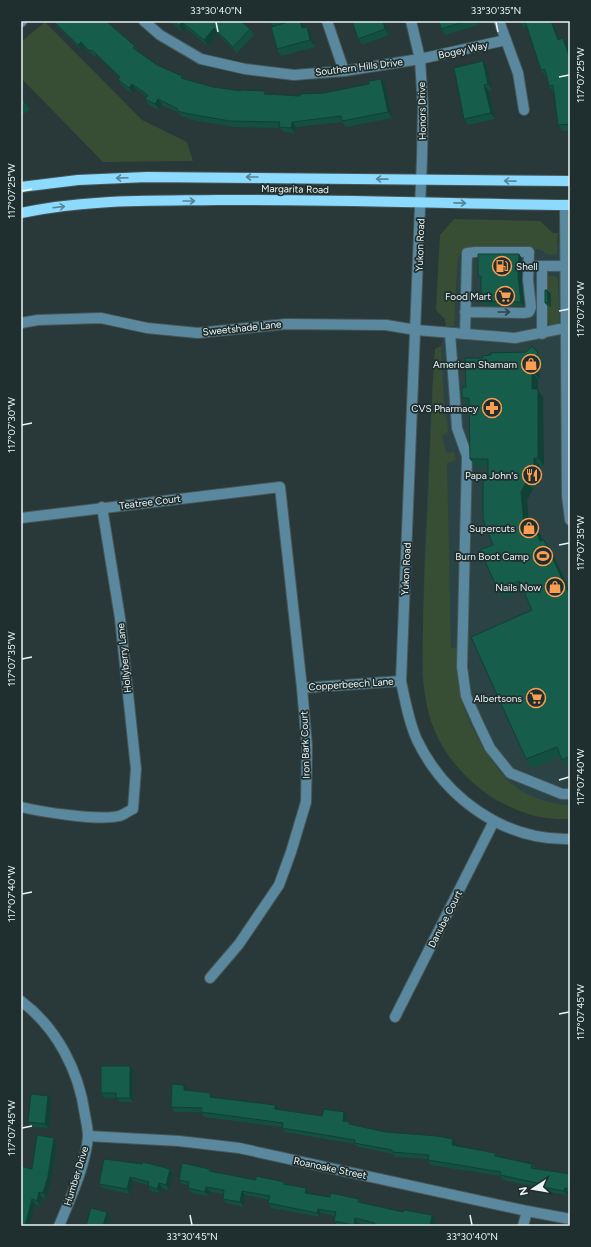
<svg xmlns="http://www.w3.org/2000/svg" width="591" height="1247" font-family="Figtree,sans-serif">
<rect width="100%" height="100%" fill="#293839"/>
<polygon fill="#2b4344" points="557,243 570,243 570,819 546,818 517,810 491,798 468,778 452,760 438,739 427,707 422,674 424,567 432,390 435,349 441,346 446,326 445,319 436,310 439,251"/>
<g fill="#374e35">
<polygon points="45,22 142,120 187,142 193,161 103,162 21,78 21,42"/>
<path d="M454 219 540 221 553 233H558L557 253C548 258 545 251 538 249 524 247 475 246 463 251L458 258 457 265 454 326H446L445 319 436 310 440 235Z"/>
<polygon points="548,276 555,276 558,279 559,322 557,325 549,326 547,307 551,307 547,294"/>
<path d="M441 346 444 402 448 431 446 434 442 435 446 453 454 452 456 460 447 463 451 648H457L458 652C459 667 458 686 462 701 468 724 494 770 513 785 528 797 551 805 570 805V819C562 819 554 819 546 818 490 809 438 762 427 706 421 679 423 652 423 625 424 590 425 556 427 522 430 464 431 407 435 349Z"/>
</g>
<g fill="none" stroke-linecap="round" stroke-linejoin="round">
<defs>
<g id="minor">
<polyline points="144,21 160,35 201,59 245,69 294,75 344,71 420,59 506,40"/>
<polyline points="327,21 344,71"/>
<path d="M411 21 420 59 423 108 422 158 401 681C405 701 409 722 417 740 445 798 504 841 570 839"/>
<polyline points="499,21 518,73 524,110"/>
<polyline points="21,22 22,21"/>
<polyline points="565,205 567,496 570,520"/>
<polyline points="536,266 566,266"/>
<polyline points="21,323 38,320 101,318 147,328 198,333 286,324 386,325 416,330 515,338 570,327"/>
<polyline points="450,333 457,428 467,456 462,667 466,696 478,723 490,748 510,773 562,794 570,794"/>
<polyline points="465,334 467,253 475,252 529,252 528,280 531,307 529,312 524,313 465,312"/>
<polyline points="542,334 542,266"/>
<polyline points="21,518 280,487 302,688 307,746 306,802 291,852 279,885 239,944 210,978"/>
<polyline points="302,688 401,681"/>
<path d="M21 807C42 812 99 821 119 816 124 815 128 811 133 809L136 769 120 618 102 507"/>
<path d="M21 1001C57 1028 79 1071 85 1115 86 1121 88 1129 88 1136 86 1165 70 1199 59 1226"/>
<polyline points="395,1017 494,821"/>
<polyline points="88,1136 179,1141 239,1148 527,1211 570,1219"/>
<polyline points="523,1226 527,1211"/>
</g>
<g id="major">
<polyline points="21,187 78,180 147,177 570,181"/>
<path d="M21 213C85 199 151 201 217 200 334 199 452 204 570 205"/>
</g>
</defs>
<use href="#minor" stroke="#485657" stroke-width="12"/>
<use href="#major" stroke="#485657" stroke-width="12"/>
<use href="#minor" stroke="#5a899f" stroke-width="10"/>
<use href="#major" stroke="#8cdbfe" stroke-width="10"/>
</g>
<g fill="#145040">
<polygon points="53,21 106,21 135,46 138,51 157,65 182,76 183,79 213,87 241,91 265,91 267,94 300,96 324,93 369,84 381,79 385,84 392,118 346,127 342,122 296,127 295,133 284,132 280,128 234,127 193,120 181,116 179,113 162,105 159,110 149,105 145,99 147,97 136,89 133,94 122,86 118,80 120,78 96,55 95,57 85,48 82,51 56,25"/>
<polygon points="170,21 241,21 250,29 254,35 237,53 218,34 208,46 186,28 183,32"/>
<polygon points="269,21 287,21 285,23 304,26 304,28 311,34 315,47 281,56 277,49 273,26"/>
<polygon points="439,21 477,21 478,25 445,35 441,29"/>
<polygon points="519,21 553,21 560,40 568,45 570,52 570,131 563,131 558,125 554,93 549,86 547,77 546,77 541,70 527,26 523,28"/>
<polygon points="386,25 389,35 362,45 358,39"/>
<polygon points="487,67 492,90 489,91 495,119 468,125 464,119"/>
<polygon points="21,95 30,110 21,115"/>
<polygon points="522,258 522,281 524,306 485,306 481,301 481,280 478,276"/>
<polygon points="547,290 551,294 551,307 548,307 545,303"/>
<polygon points="538,353 544,362 539,367 540,380 538,380 538,390 543,397 544,466 540,466 540,482 533,489 527,500 529,526 538,528 542,540 550,548 570,591 570,767 568,768 562,760 561,756 532,768 526,759 532,610 523,590 504,598 498,590 493,545 488,467 476,468 470,459 469,407 468,407 462,398 466,387 483,358"/>
<polygon points="133,1070 133,1102 120,1102 116,1098 104,1098 101,1093"/>
<polygon points="187,1089 187,1091 213,1097 278,1109 278,1110 322,1116 344,1112 347,1117 346,1122 349,1122 351,1125 385,1132 457,1144 456,1146 495,1153 498,1157 532,1164 535,1168 570,1174 570,1193 568,1192 567,1195 540,1190 537,1187 503,1180 500,1176 431,1165 428,1160 428,1159 395,1157 393,1154 358,1147 355,1144 285,1132 282,1127 204,1117 201,1112 175,1112 171,1107"/>
<polygon points="48,1096 51,1100 49,1128 31,1127 28,1122"/>
<polygon points="54,1138 57,1142 51,1181 46,1198 42,1197 40,1206 35,1204 29,1226 32,1169"/>
<polygon points="104,1159 170,1169 173,1174 169,1190 162,1188 161,1193 151,1191 148,1186 148,1185 133,1181 130,1194 103,1188 99,1184"/>
<polygon points="210,1169 212,1172 287,1185 309,1193 309,1194 330,1197 359,1199 362,1203 403,1212 432,1215 435,1220 434,1226 371,1226 358,1223 358,1226 338,1226 334,1221 335,1216 321,1213 320,1217 271,1208 268,1203 269,1200 245,1195 244,1207 226,1203 223,1199 223,1194 210,1192 209,1196 191,1193 188,1188 188,1185 182,1184 179,1180"/>
</g>
<g fill="#104134">
<polygon points="300,21 301,21 304,26 307,35 302,28"/>
<polygon points="383,21 384,21 386,25 389,35 385,29"/>
<polygon points="551,21 553,21 562,47 558,40"/>
<polygon points="182,22 186,28 183,32 179,26"/>
<polygon points="307,27 311,34 315,47 310,40"/>
<polygon points="214,28 218,34 208,46 204,40"/>
<polygon points="563,38 568,45 570,52 570,59"/>
<polygon points="81,42 85,48 82,51 78,45"/>
<polygon points="483,61 487,67 492,90 488,84"/>
<polygon points="381,79 385,84 392,118 388,112"/>
<polygon points="132,84 136,89 133,94 129,88"/>
<polygon points="484,85 489,91 495,119 491,113"/>
<polygon points="158,99 162,105 159,110 155,104"/>
<polygon points="292,122 296,127 295,133 291,128"/>
<polygon points="519,254 522,258 522,281 524,306 521,302 518,276"/>
<polygon points="547,290 551,294 551,307 548,303"/>
<polygon points="533,359 539,367 540,380 534,372"/>
<polygon points="532,372 538,380 538,390 543,397 544,466 538,458 532,389"/>
<polygon points="534,458 540,466 540,482 534,474"/>
<polygon points="527,480 533,489 527,500 531,543 525,535 521,492"/>
<polygon points="532,520 538,528 546,549 540,541"/>
<polygon points="544,540 550,548 570,591 570,596"/>
<polygon points="130,1066 133,1070 133,1102 130,1098"/>
<polygon points="184,1085 187,1089 187,1095 184,1090"/>
<polygon points="48,1096 51,1100 49,1128 45,1124"/>
<polygon points="275,1105 278,1109 278,1114 275,1109"/>
<polygon points="344,1112 347,1117 346,1125 343,1121"/>
<polygon points="54,1138 57,1142 51,1181 46,1198 43,1193"/>
<polygon points="453,1139 457,1144 456,1149 452,1145"/>
<polygon points="170,1169 173,1174 169,1190 166,1185"/>
<polygon points="130,1177 133,1181 130,1194 127,1189"/>
<polygon points="159,1183 162,1188 161,1193 157,1189"/>
<polygon points="206,1187 210,1192 209,1196 205,1192"/>
<polygon points="306,1188 309,1193 308,1198 305,1193"/>
<polygon points="565,1188 568,1192 567,1195 564,1191"/>
<polygon points="242,1191 245,1195 244,1207 240,1202"/>
<polygon points="39,1192 42,1197 40,1206 37,1201"/>
<polygon points="32,1199 35,1204 29,1226 25,1226"/>
<polygon points="318,1209 321,1213 320,1217 317,1213"/>
<polygon points="107,1212 110,1217 107,1226 103,1226"/>
<polygon points="432,1215 435,1220 434,1226 430,1226"/>
<polygon points="355,1218 358,1223 358,1226 354,1226 354,1225"/>
</g>
<g fill="#175d4b" stroke="#104134">
<polygon points="53,21 106,21 135,46 133,48 157,65 182,76 181,78 213,87 241,91 241,90 265,91 264,94 300,96 300,94 324,93 369,84 369,81 381,79 388,112 342,121 341,116 292,122 291,128 279,127 280,122 230,121 189,114 177,111 178,109 158,99 155,104 145,99 148,95 132,84 129,88 118,80 120,77 92,50 90,51 81,42 78,45"/>
<polygon points="173,21 241,21 250,29 233,47 214,28 204,40 182,22 179,26"/>
<polygon points="270,21 275,21 272,23"/>
<polygon points="291,21 300,21 302,28 307,27 310,40 277,49 271,27"/>
<polygon points="352,21 383,21 385,29 358,39"/>
<polygon points="439,21 466,21 441,29"/>
<polygon points="525,21 551,21 558,40 563,38 570,59 570,124 558,125 553,85 549,86 545,69 541,70"/>
<polygon points="483,61 488,84 484,85 491,113 464,119 454,68"/>
<polygon points="21,96 25,103 21,106"/>
<polygon points="478,254 519,254 518,276 521,302 481,301 481,276 478,276"/>
<polygon points="545,290 547,290 548,303 545,303"/>
<polygon points="532,346 538,353 533,359 534,372 532,372 532,389 538,389 538,458 534,458 534,474 527,480 521,492 525,535 532,520 540,541 544,540 570,596 570,756 562,760 557,747 526,759 471,637 532,610 519,581 498,590 480,550 493,545 483,519 483,479 488,479 488,459 470,459 469,398 462,398 462,387 466,387 465,358 483,358 482,356 491,355 490,353 526,352"/>
<polygon points="101,1066 130,1066 130,1098 116,1098 116,1093 101,1093"/>
<polygon points="172,1084 184,1085 184,1090 210,1093 210,1097 275,1105 275,1109 322,1116 324,1109 344,1112 343,1121 349,1122 349,1124 385,1132 437,1136 453,1139 452,1145 495,1153 495,1156 532,1164 531,1168 570,1174 570,1189 565,1188 564,1191 536,1186 537,1183 500,1175 501,1172 428,1160 429,1155 392,1152 392,1150 354,1143 355,1140 282,1128 283,1123 201,1112 202,1108 171,1107"/>
<polygon points="31,1094 48,1096 45,1124 28,1122"/>
<polygon points="37,1135 54,1138 48,1176 43,1193 39,1192 37,1201 32,1199 25,1226 21,1226 21,1166 32,1169"/>
<polygon points="104,1159 142,1164 143,1162 170,1169 166,1185 159,1183 157,1189 148,1186 149,1182 130,1177 127,1189 99,1184"/>
<polygon points="182,1163 210,1169 209,1171 256,1180 256,1176 284,1182 284,1184 306,1188 305,1193 330,1197 331,1193 359,1199 358,1202 403,1212 404,1210 432,1215 430,1226 374,1226 375,1223 355,1218 354,1225 334,1221 336,1212 318,1209 317,1213 268,1203 270,1196 242,1191 240,1202 223,1199 224,1190 206,1187 205,1192 188,1188 189,1182 179,1180"/>
<polygon points="91,1208 107,1212 103,1226 86,1226"/>
</g>
<defs><path id="oneway-shaft" d="M-6 0H5M1.5-3L5.5 0L1.5 3" fill="none" stroke-width="1.6" stroke-linecap="round" stroke-linejoin="round"/></defs>
<g stroke="#568496">
<use href="#oneway-shaft" transform="translate(252 177) rotate(-180)"/>
<use href="#oneway-shaft" transform="translate(122 178) rotate(178)"/>
<use href="#oneway-shaft" transform="translate(382 179) rotate(-179)"/>
<use href="#oneway-shaft" transform="translate(510 181) rotate(-179)"/>
<use href="#oneway-shaft" transform="translate(189 201)"/>
<use href="#oneway-shaft" transform="translate(460 203) rotate(1)"/>
<use href="#oneway-shaft" transform="translate(59 207) rotate(-7)"/>
</g>
<use stroke="#2e454a" href="#oneway-shaft" transform="translate(504 312)"/>
<path fill="none" stroke="#ecf5f5" stroke-width="1.5" d="M216 22 218 32M496 22 498 32M559 77 569 75M22 191 32 189M559 311 569 309M22 425 32 423M559 545 569 543M22 659 32 657M559 780 569 777M22 894 32 892M559 1014 569 1012M22 1128 32 1126M190 1215 192 1225M470 1215 472 1225"/>
<defs>
<symbol id="fuel-ring" viewBox="-11 -11 22 22"><circle r="9.5" fill="#1f2e2e" stroke="#fb9e52" stroke-width="1.5"/><path d="M-5.5-6h7V0h2V4h1.3V-2.5L3-4.5l.8-.8L6-3V5H2.5V1h-1V6h-7ZM-4.2-4.7v3.2H.2V-4.7Z" fill="#fb9e52"/></symbol>
<symbol id="supermarket-ring" viewBox="-11 -11 22 22"><circle r="9.5" fill="#1f2e2e" stroke="#fb9e52" stroke-width="1.5"/><path d="M-6-5.5h2.5l.6 2H6L4.5 2H-2.5L-4.4-4H-6ZM-1.5 3.2a1.3 1.3 0 1 0 .1 0ZM3 3.2a1.3 1.3 0 1 0 .1 0Z" fill="#fb9e52"/></symbol>
<symbol id="shop-ring" viewBox="-11 -11 22 22"><circle r="9.5" fill="#1f2e2e" stroke="#fb9e52" stroke-width="1.5"/><path d="M-5-2.5h2.3a2.7 3.5 0 0 1 5.4 0H5L5.5 6h-11ZM-1.5-2.5h3a1.5 2.3 0 0 0-3 0Z" fill="#fb9e52"/></symbol>
<symbol id="pharmacy-ring" viewBox="-11 -11 22 22"><circle r="9.5" fill="#1f2e2e" stroke="#fb9e52" stroke-width="1.5"/><path d="M-2-6h4v4h4v4h-4v4h-4v-4h-4v-4h4Z" fill="#fb9e52"/></symbol>
<symbol id="restaurant-ring" viewBox="-11 -11 22 22"><circle r="9.5" fill="#1f2e2e" stroke="#fb9e52" stroke-width="1.5"/><path d="M-5-6h1v4h1v-4h1v4h1v-4h1v5L-1.5 .5V6h-2V.5L-5-1ZM5-6V6H3V1.5H1.5Q1.5-4 5-6Z" fill="#fb9e52"/></symbol>
<symbol id="stadium-ring" viewBox="-11 -11 22 22"><circle r="9.5" fill="#1f2e2e" stroke="#fb9e52" stroke-width="1.5"/><path d="M0-5a6.5 5 0 1 0 0 10a6.5 5 0 1 0 0-10ZM-3.5-1.8h7v3.6h-7Z" fill="#fb9e52"/></symbol>
</defs>
<g fill-rule="evenodd">
<use href="#fuel-ring" x="491" y="255" width="22" height="22"/>
<use href="#supermarket-ring" x="494" y="285" width="22" height="22"/>
<use href="#shop-ring" x="520" y="353" width="22" height="22"/>
<use href="#pharmacy-ring" x="481" y="397" width="22" height="22"/>
<use href="#restaurant-ring" x="521" y="464" width="22" height="22"/>
<use href="#shop-ring" x="518" y="517" width="22" height="22"/>
<use href="#stadium-ring" x="532" y="545" width="22" height="22"/>
<use href="#shop-ring" x="544" y="576" width="22" height="22"/>
<use href="#supermarket-ring" x="525" y="687" width="22" height="22"/>
</g>
<g text-anchor="middle" dominant-baseline="central" stroke-width="3.5" stroke-linejoin="round" paint-order="stroke">
<g font-size="10" fill="#ecf5f5" stroke="#1f2e2e">
<text transform="translate(463 50) rotate(-12)">Bogey Way</text>
<text transform="translate(359 67) rotate(-7)">Southern Hills Drive</text>
<text transform="translate(422 111) rotate(-91)">Honors Drive</text>
<text transform="translate(295 189) rotate(1)">Margarita Road</text>
<text transform="translate(420 245) rotate(-88)">Yukon Road</text>
<text transform="translate(242 328) rotate(-6)">Sweetshade Lane</text>
<text transform="translate(150 502) rotate(-7)">Teatree Court</text>
<text transform="translate(406 569) rotate(-87)">Yukon Road</text>
<text transform="translate(124 658) rotate(-96)">Hollyberry Lane</text>
<text transform="translate(351 684) rotate(-4)">Copperbeech Lane</text>
<text transform="translate(305 745) rotate(-92)">Iron Bark Court</text>
<text transform="translate(445 919) rotate(-63)">Danube Court</text>
<text transform="translate(330 1168) rotate(12)">Roanoake Street</text>
<text transform="translate(76 1176) rotate(-73)">Humber Drive</text>
</g>
<g font-size="10" fill="#ecf5f5" stroke="#1f2e2e" text-anchor="end">
<text x="516" y="266" text-anchor="start">Shell</text>
<text x="491" y="296">Food Mart</text>
<text x="517" y="364">American Shamam</text>
<text x="478" y="408">CVS Pharmacy</text>
<text x="518" y="475">Papa John's</text>
<text x="515" y="528">Supercuts</text>
<text x="529" y="556">Burn Boot Camp</text>
<text x="541" y="587">Nails Now</text>
<text x="522" y="698">Albertsons</text>
</g>
</g>
<rect width="591" height="1247" fill="none" stroke="#1f2e2e" stroke-width="44"/>
<g transform="translate(533 1189) rotate(258)" stroke="#1f2e2e" stroke-width="3" paint-order="stroke">
<path d="M0-3L7 15L0 10L-7 15Z" fill="#ecf5f5"/>
<text y="-6" font-size="11" font-weight="bold" text-anchor="middle" fill="#ecf5f5">N</text>
</g>
<rect x="22" y="22" width="547" height="1203" fill="none" stroke="#ecf5f5" stroke-width="1.5"/>
<g font-size="10" text-anchor="middle" fill="#ecf5f5">
<text x="216" y="14">33°30'40"N</text>
<text x="496" y="14">33°30'35"N</text>
<text transform="translate(580 75) rotate(-90)" y="4">117°07'25"W</text>
<text transform="translate(11 191) rotate(-90)" y="4">117°07'25"W</text>
<text transform="translate(580 309) rotate(-90)" y="4">117°07'30"W</text>
<text transform="translate(11 425) rotate(-90)" y="4">117°07'30"W</text>
<text transform="translate(580 543) rotate(-90)" y="4">117°07'35"W</text>
<text transform="translate(11 659) rotate(-90)" y="4">117°07'35"W</text>
<text transform="translate(580 777) rotate(-90)" y="4">117°07'40"W</text>
<text transform="translate(11 894) rotate(-90)" y="4">117°07'40"W</text>
<text transform="translate(580 1012) rotate(-90)" y="4">117°07'45"W</text>
<text transform="translate(11 1128) rotate(-90)" y="4">117°07'45"W</text>
<text x="192" y="1240">33°30'45"N</text>
<text x="472" y="1240">33°30'40"N</text>
</g>
</svg>
